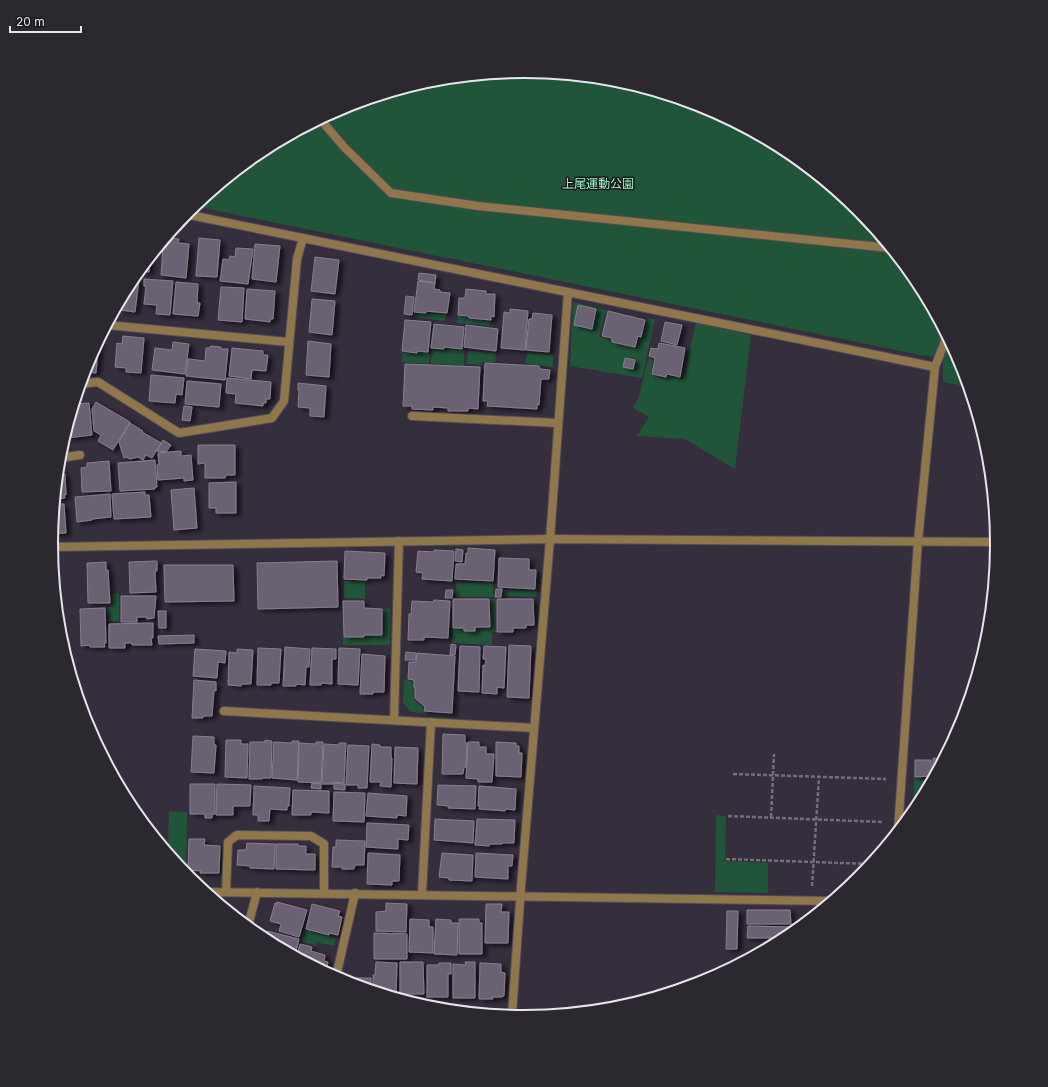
<svg xmlns="http://www.w3.org/2000/svg" width="1048" height="1087" font-family="Inter,'Noto Sans JP',sans-serif">
<defs>
<filter id="shadow"><feDropShadow dx="4.5" dy="2.5" stdDeviation="2" flood-color="#0009"/></filter>
</defs>
<rect width="100%" height="100%" fill="#352e3d"/>
<g fill="#21553a">
<polygon points="524,71 617,80 705,107 787,150 859,209 917,281 961,363 968,387 943,382 943,358 921,355 194,206 261,150 343,106 432,80"/>
<polygon points="573,302 606,310 599,337 612,339 611,343 637,348 639,338 643,338 647,319 655,319 642,378 570,366"/>
<polygon points="427,312 446,314 445,321 414,317 414,313 427,314"/>
<polygon points="458,315 468,317 468,319 490,321 490,326 457,323"/>
<polygon points="696,323 751,335 735,469 685,439 637,436 649,417 633,408 639,396 648,359 653,360 651,375 666,379 667,376 683,379"/>
<polygon points="446,349 464,350 464,366 431,364 431,350 446,351"/>
<polygon points="418,351 430,352 429,364 402,362 403,353 418,354"/>
<polygon points="468,351 496,353 495,362 482,362 482,365 466,364"/>
<polygon points="527,353 553,355 553,367 525,364"/>
<polygon points="344,581 365,581 365,599 344,598"/>
<rect x="456" y="583" width="37" height="14"/>
<polygon points="504,590 537,591 536,597 503,596"/>
<polygon points="111,594 119,594 119,621 108,621 108,607 111,607"/>
<polygon points="491,599 496,599 496,632 492,632 492,645 452,643 453,629 463,628 463,632 475,631 475,628 491,627"/>
<polygon points="383,608 390,609 390,645 343,645 343,638 365,638 366,635 383,635"/>
<polygon points="404,680 413,681 414,699 423,707 423,713 411,712 403,703"/>
<polygon points="914,779 930,780 930,782 913,811"/>
<polygon points="169,811 187,812 186,874 168,852"/>
<polygon points="716,815 726,816 725,861 768,863 768,893 715,892"/>
<polygon points="304,930 336,938 334,946 316,942 315,945 301,942"/>
</g>
<g fill="#6a6273" stroke="#877e90" filter="url(#shadow)">
<polygon points="167,238 179,239 178,243 189,244 186,278 161,275 163,247 166,248"/>
<polygon points="199,238 220,240 217,277 196,276"/>
<polygon points="255,244 280,246 276,282 252,279"/>
<polygon points="236,248 253,249 248,284 220,281 223,259 229,260 230,256 235,257"/>
<polygon points="150,257 149,272 138,271"/>
<polygon points="315,257 339,260 335,294 311,291"/>
<polygon points="419,273 436,275 435,283 418,280"/>
<polygon points="132,279 139,280 135,312 120,310 121,299"/>
<polygon points="144,279 173,281 170,315 156,314 157,305 144,304 146,286 144,286"/>
<polygon points="418,281 435,283 434,289 440,290 440,292 450,293 447,313 426,311 426,313 414,312"/>
<polygon points="176,282 198,284 197,303 200,303 198,316 173,314"/>
<polygon points="221,287 244,288 242,322 218,320"/>
<polygon points="247,289 275,291 273,319 271,319 270,322 245,319"/>
<polygon points="466,289 486,291 486,294 495,294 494,317 491,316 491,320 469,318 469,316 458,315 459,298 465,298"/>
<polygon points="406,296 414,297 412,315 404,314"/>
<polygon points="312,299 335,301 332,335 309,332"/>
<polygon points="578,305 596,309 592,329 574,325"/>
<polygon points="510,309 528,311 525,350 501,348 504,312 510,313"/>
<polygon points="608,311 645,320 641,337 638,336 635,347 612,342 612,338 602,336"/>
<polygon points="533,313 552,315 549,352 526,350 529,319 532,319"/>
<polygon points="405,320 431,322 428,352 417,351 417,353 402,351"/>
<polygon points="665,322 682,325 677,345 661,341"/>
<polygon points="434,324 464,327 462,349 444,347 444,349 431,348"/>
<polygon points="466,325 498,329 496,351 464,347"/>
<polygon points="123,336 144,338 141,373 126,372 126,368 115,367 117,343 122,344"/>
<polygon points="99,340 96,373 84,372 87,362"/>
<polygon points="308,341 331,344 329,377 306,375"/>
<polygon points="173,342 189,344 185,374 152,370 155,348 172,350"/>
<polygon points="659,343 685,348 680,377 667,374 666,377 652,374 655,358 649,356 651,348 658,349"/>
<polygon points="211,346 221,347 221,349 228,349 225,380 186,376 188,359 205,361 206,348 209,348"/>
<polygon points="232,348 263,351 263,355 268,355 266,371 252,370 251,379 229,376"/>
<polygon points="625,358 635,360 633,369 623,367"/>
<polygon points="485,363 539,366 540,369 550,370 549,379 541,379 539,405 537,404 537,409 487,406 488,401 483,401"/>
<polygon points="405,364 480,367 478,409 468,408 468,411 448,411 448,408 433,407 433,410 412,409 412,406 403,406"/>
<polygon points="151,375 184,378 182,395 176,394 175,403 149,401"/>
<polygon points="227,378 271,382 270,399 266,399 266,403 263,403 263,406 235,403 236,394 226,393"/>
<polygon points="187,381 221,384 219,407 185,404"/>
<polygon points="298,383 326,386 324,417 310,416 310,408 298,407 299,390 298,390"/>
<polygon points="96,402 130,422 113,450 98,441 101,435 94,431 92,409"/>
<polygon points="89,403 92,435 67,438 67,430 74,404"/>
<polygon points="184,406 192,407 190,421 182,420"/>
<polygon points="130,423 143,431 142,432 161,443 152,458 146,455 143,460 138,457 130,459 126,457 124,458 119,442"/>
<polygon points="163,440 171,445 166,452 157,451"/>
<polygon points="198,445 235,445 235,475 226,475 225,478 205,478 205,463 198,464"/>
<polygon points="181,451 181,456 191,455 193,480 184,481 184,478 158,480 157,465 159,464 158,453"/>
<polygon points="155,460 157,487 155,487 155,489 120,491 118,463"/>
<polygon points="109,461 111,491 82,492 81,468 87,467 87,463"/>
<polygon points="62,469 62,474 65,474 66,495 64,495 65,498 55,499 58,470"/>
<polygon points="236,482 236,513 216,513 216,508 209,508 209,483"/>
<polygon points="194,488 197,528 174,530 171,490"/>
<polygon points="145,492 145,495 149,495 151,517 114,519 112,494"/>
<polygon points="110,494 111,517 92,519 92,520 77,522 75,497"/>
<polygon points="55,504 64,504 66,533 52,534"/>
<polygon points="468,548 495,550 493,581 455,579 456,564 465,564 466,553 468,554"/>
<polygon points="456,549 463,550 462,562 455,561"/>
<polygon points="434,550 454,551 452,581 422,579 423,573 416,572 418,551 434,552"/>
<polygon points="345,551 385,553 384,576 381,575 381,578 367,578 367,580 344,579"/>
<polygon points="499,558 529,559 529,570 536,570 535,589 498,587"/>
<polygon points="157,561 157,571 155,571 156,592 130,593 129,562"/>
<polygon points="337,561 338,607 258,609 257,563"/>
<polygon points="106,562 106,570 108,570 110,603 88,603 87,563"/>
<polygon points="164,565 233,565 234,601 165,602"/>
<polygon points="496,589 502,589 501,597 495,597"/>
<polygon points="446,590 453,590 452,598 445,598"/>
<polygon points="121,596 156,596 154,618 147,619 147,617 137,617 137,622 121,622"/>
<polygon points="453,599 489,599 490,627 475,627 475,631 464,631 464,628 453,628"/>
<polygon points="497,599 533,599 534,625 526,625 526,628 513,628 513,632 497,632"/>
<polygon points="434,600 450,601 448,638 424,637 424,640 408,640 409,614 411,614 412,601 433,602"/>
<polygon points="343,601 364,601 364,608 382,609 382,635 364,635 364,637 344,637"/>
<polygon points="105,608 106,643 104,643 105,647 90,647 90,645 81,646 80,609"/>
<polygon points="158,611 166,611 166,628 159,628"/>
<polygon points="153,623 153,638 151,638 152,645 132,645 132,643 125,643 125,648 109,648 109,624"/>
<polygon points="194,635 194,643 159,644 158,636"/>
<polygon points="451,644 456,645 455,655 450,655"/>
<polygon points="509,645 531,646 529,698 507,697"/>
<polygon points="460,646 480,647 479,692 458,691"/>
<polygon points="484,646 506,647 504,688 497,687 497,694 482,693 483,665 485,666 486,659 483,659"/>
<polygon points="285,647 310,649 309,667 306,667 305,685 296,684 296,686 283,686"/>
<polygon points="258,648 281,649 279,683 271,683 271,685 257,685"/>
<polygon points="312,648 336,649 336,659 332,659 332,684 322,683 321,685 310,685"/>
<polygon points="339,648 360,649 358,685 338,684"/>
<polygon points="195,649 226,651 225,663 218,662 217,678 193,676"/>
<polygon points="237,649 253,650 251,684 242,684 241,686 228,685 229,652 237,653"/>
<polygon points="406,652 416,653 416,660 405,660"/>
<polygon points="417,653 455,656 452,713 424,711 425,707 415,698 415,688 414,687 414,680 408,679 409,662 416,662"/>
<polygon points="362,654 385,656 384,692 373,692 373,694 360,694"/>
<polygon points="194,680 216,682 216,691 214,690 212,716 203,716 203,718 192,718"/>
<polygon points="443,734 465,735 465,743 467,743 466,767 464,767 463,774 442,774"/>
<polygon points="193,736 214,737 214,745 216,745 214,773 191,772"/>
<polygon points="226,740 241,740 241,744 248,744 247,778 225,777"/>
<polygon points="265,740 272,741 271,778 262,778 262,779 249,779 250,742 265,742"/>
<polygon points="292,741 299,741 297,780 272,778 274,742 292,743"/>
<polygon points="316,742 323,742 321,783 298,782 299,743 316,744"/>
<polygon points="468,742 479,742 479,747 486,747 486,754 494,754 492,782 478,782 478,779 466,778"/>
<polygon points="496,742 516,743 516,746 519,746 519,753 522,753 521,777 496,776"/>
<polygon points="339,743 346,743 344,783 333,782 333,784 322,784 324,744 339,745"/>
<polygon points="372,744 380,745 380,747 391,747 391,758 392,758 391,787 380,786 381,782 370,782"/>
<polygon points="348,745 369,746 367,788 358,788 358,785 346,785"/>
<polygon points="395,747 418,748 417,784 394,783"/>
<polygon points="933,758 943,759 933,777"/>
<polygon points="915,760 931,760 932,776 915,777"/>
<polygon points="312,783 321,784 321,789 311,788"/>
<polygon points="334,783 345,784 345,790 334,789"/>
<polygon points="190,784 215,784 215,814 212,814 212,818 205,818 205,814 190,814"/>
<polygon points="217,784 251,785 250,806 233,806 233,815 216,815"/>
<polygon points="438,785 476,786 475,809 448,808 449,806 437,805"/>
<polygon points="254,786 290,788 289,806 287,806 287,810 270,809 269,821 258,821 258,815 253,815"/>
<polygon points="479,786 516,789 515,810 506,809 505,811 479,809 480,806 478,806"/>
<polygon points="293,790 329,791 329,813 311,812 311,815 292,815"/>
<polygon points="334,792 365,793 364,822 333,821"/>
<polygon points="368,793 407,796 406,816 397,815 397,818 366,816"/>
<polygon points="435,819 474,821 473,843 434,840"/>
<polygon points="477,819 515,820 514,843 502,843 502,844 490,844 489,846 475,845"/>
<polygon points="367,823 409,825 408,840 398,839 398,849 366,847"/>
<polygon points="189,839 205,839 204,845 220,846 219,873 200,873 201,871 188,870"/>
<polygon points="336,840 365,841 364,865 355,865 354,869 342,869 342,867 332,867 333,847 336,847"/>
<polygon points="247,843 275,844 274,869 250,868 250,866 237,865 238,850 246,850"/>
<polygon points="276,844 298,844 298,846 306,846 306,854 315,854 315,870 276,869"/>
<polygon points="368,853 400,855 399,881 392,881 392,885 367,884"/>
<polygon points="442,853 473,855 472,881 449,880 449,878 439,877"/>
<polygon points="476,853 513,855 512,866 508,866 508,879 475,877"/>
<polygon points="277,902 307,910 299,937 279,931 281,924 270,921 275,903 276,904"/>
<polygon points="386,903 407,904 406,932 376,931 376,912 386,911"/>
<polygon points="312,904 340,911 338,916 342,917 338,935 329,933 329,935 306,929"/>
<polygon points="486,904 502,904 501,912 509,912 508,943 485,943"/>
<polygon points="747,910 790,910 791,924 747,924"/>
<polygon points="727,911 738,911 737,949 726,949"/>
<polygon points="410,919 429,920 429,927 433,927 433,953 409,952"/>
<polygon points="436,919 451,920 451,923 458,923 457,955 434,954"/>
<polygon points="459,919 479,919 479,923 482,923 482,954 459,954"/>
<polygon points="748,926 794,927 793,931 784,938 747,938"/>
<polygon points="267,931 299,939 295,955 265,939"/>
<polygon points="374,933 407,934 407,959 374,959"/>
<polygon points="300,944 312,947 311,951 325,955 324,961 328,962 326,971 297,956"/>
<polygon points="376,962 397,963 396,997 373,990 373,975 375,975"/>
<polygon points="400,962 423,962 424,994 400,994"/>
<polygon points="465,962 475,962 475,998 453,998 453,964 466,965"/>
<polygon points="439,963 451,963 451,974 448,974 448,997 427,997 427,965 439,965"/>
<polygon points="480,963 501,964 501,972 505,973 504,996 502,996 502,997 492,997 493,999 479,999"/>
<polygon points="356,978 371,978 371,989 356,984"/>
</g>
<g fill="none" stroke-linecap="round" stroke-linejoin="round">
<defs>
<g id="lane">
<polyline points="320,119 345,148 391,193 478,206 890,248"/>
<polyline points="107,325 289,342"/>
<polyline points="80,384 98,382 179,433 272,418 284,401 297,259 303,238"/>
<polyline points="412,416 558,423"/>
<polyline points="59,458 80,455"/>
<polyline points="224,711 534,728"/>
<polyline points="394,720 399,541"/>
<polyline points="226,892 228,842 237,835 311,836 324,844 324,892"/>
<polyline points="422,894 431,722"/>
<polyline points="336,977 355,893"/>
<polyline points="512,1015 521,887 550,539 568,292"/>
</g>
<g id="street">
<polyline points="185,214 935,367"/>
<polyline points="51,547 550,539 997,542"/>
<polyline points="898,830 918,541 935,367 945,341 945,333"/>
<polyline points="206,892 831,901"/>
<polyline points="248,926 257,892"/>
</g>
</defs>
<use href="#lane" stroke="#524b59" stroke-width="10"/>
<use href="#street" stroke="#524b59" stroke-width="10"/>
<g stroke="#746e7b" stroke-width="2.5" stroke-dasharray="4 2" stroke-linecap="butt">
<polyline points="733,774 886,779"/>
<polyline points="728,816 883,822"/>
<polyline points="771,817 774,754"/>
<polyline points="726,859 870,864"/>
<polyline points="812,886 819,777"/>
</g>
<use href="#lane" stroke="#8f774b" stroke-width="8"/>
<use href="#street" stroke="#8f774b" stroke-width="8"/>
</g>
<g text-anchor="middle" dominant-baseline="central" stroke-width="3" stroke-linejoin="round" paint-order="stroke">
<g font-size="12" fill="#97f8c0" stroke="#1b181e">
<text x="598" y="183">上尾運動公園</text>
</g>
</g>
<path d="M0 0H1048V1087H0ZM58 544a466 466 0 1 1 932 0a466 466 0 1 1-932 0Z" fill="#2b282f" fill-rule="evenodd"/>
<path fill="none" stroke="#e8e3ed" stroke-width="2" d="M58 544a466 466 0 1 1 932 0a466 466 0 1 1-932 0Z"/>
<path d="M10 26v6h71v-6" fill="none" stroke="#e8e3ed" stroke-width="2"/>
<text x="16" y="26" font-size="12" fill="#e8e3ed" stroke="#1b181e" stroke-width="3" paint-order="stroke">20 m</text>
</svg>
